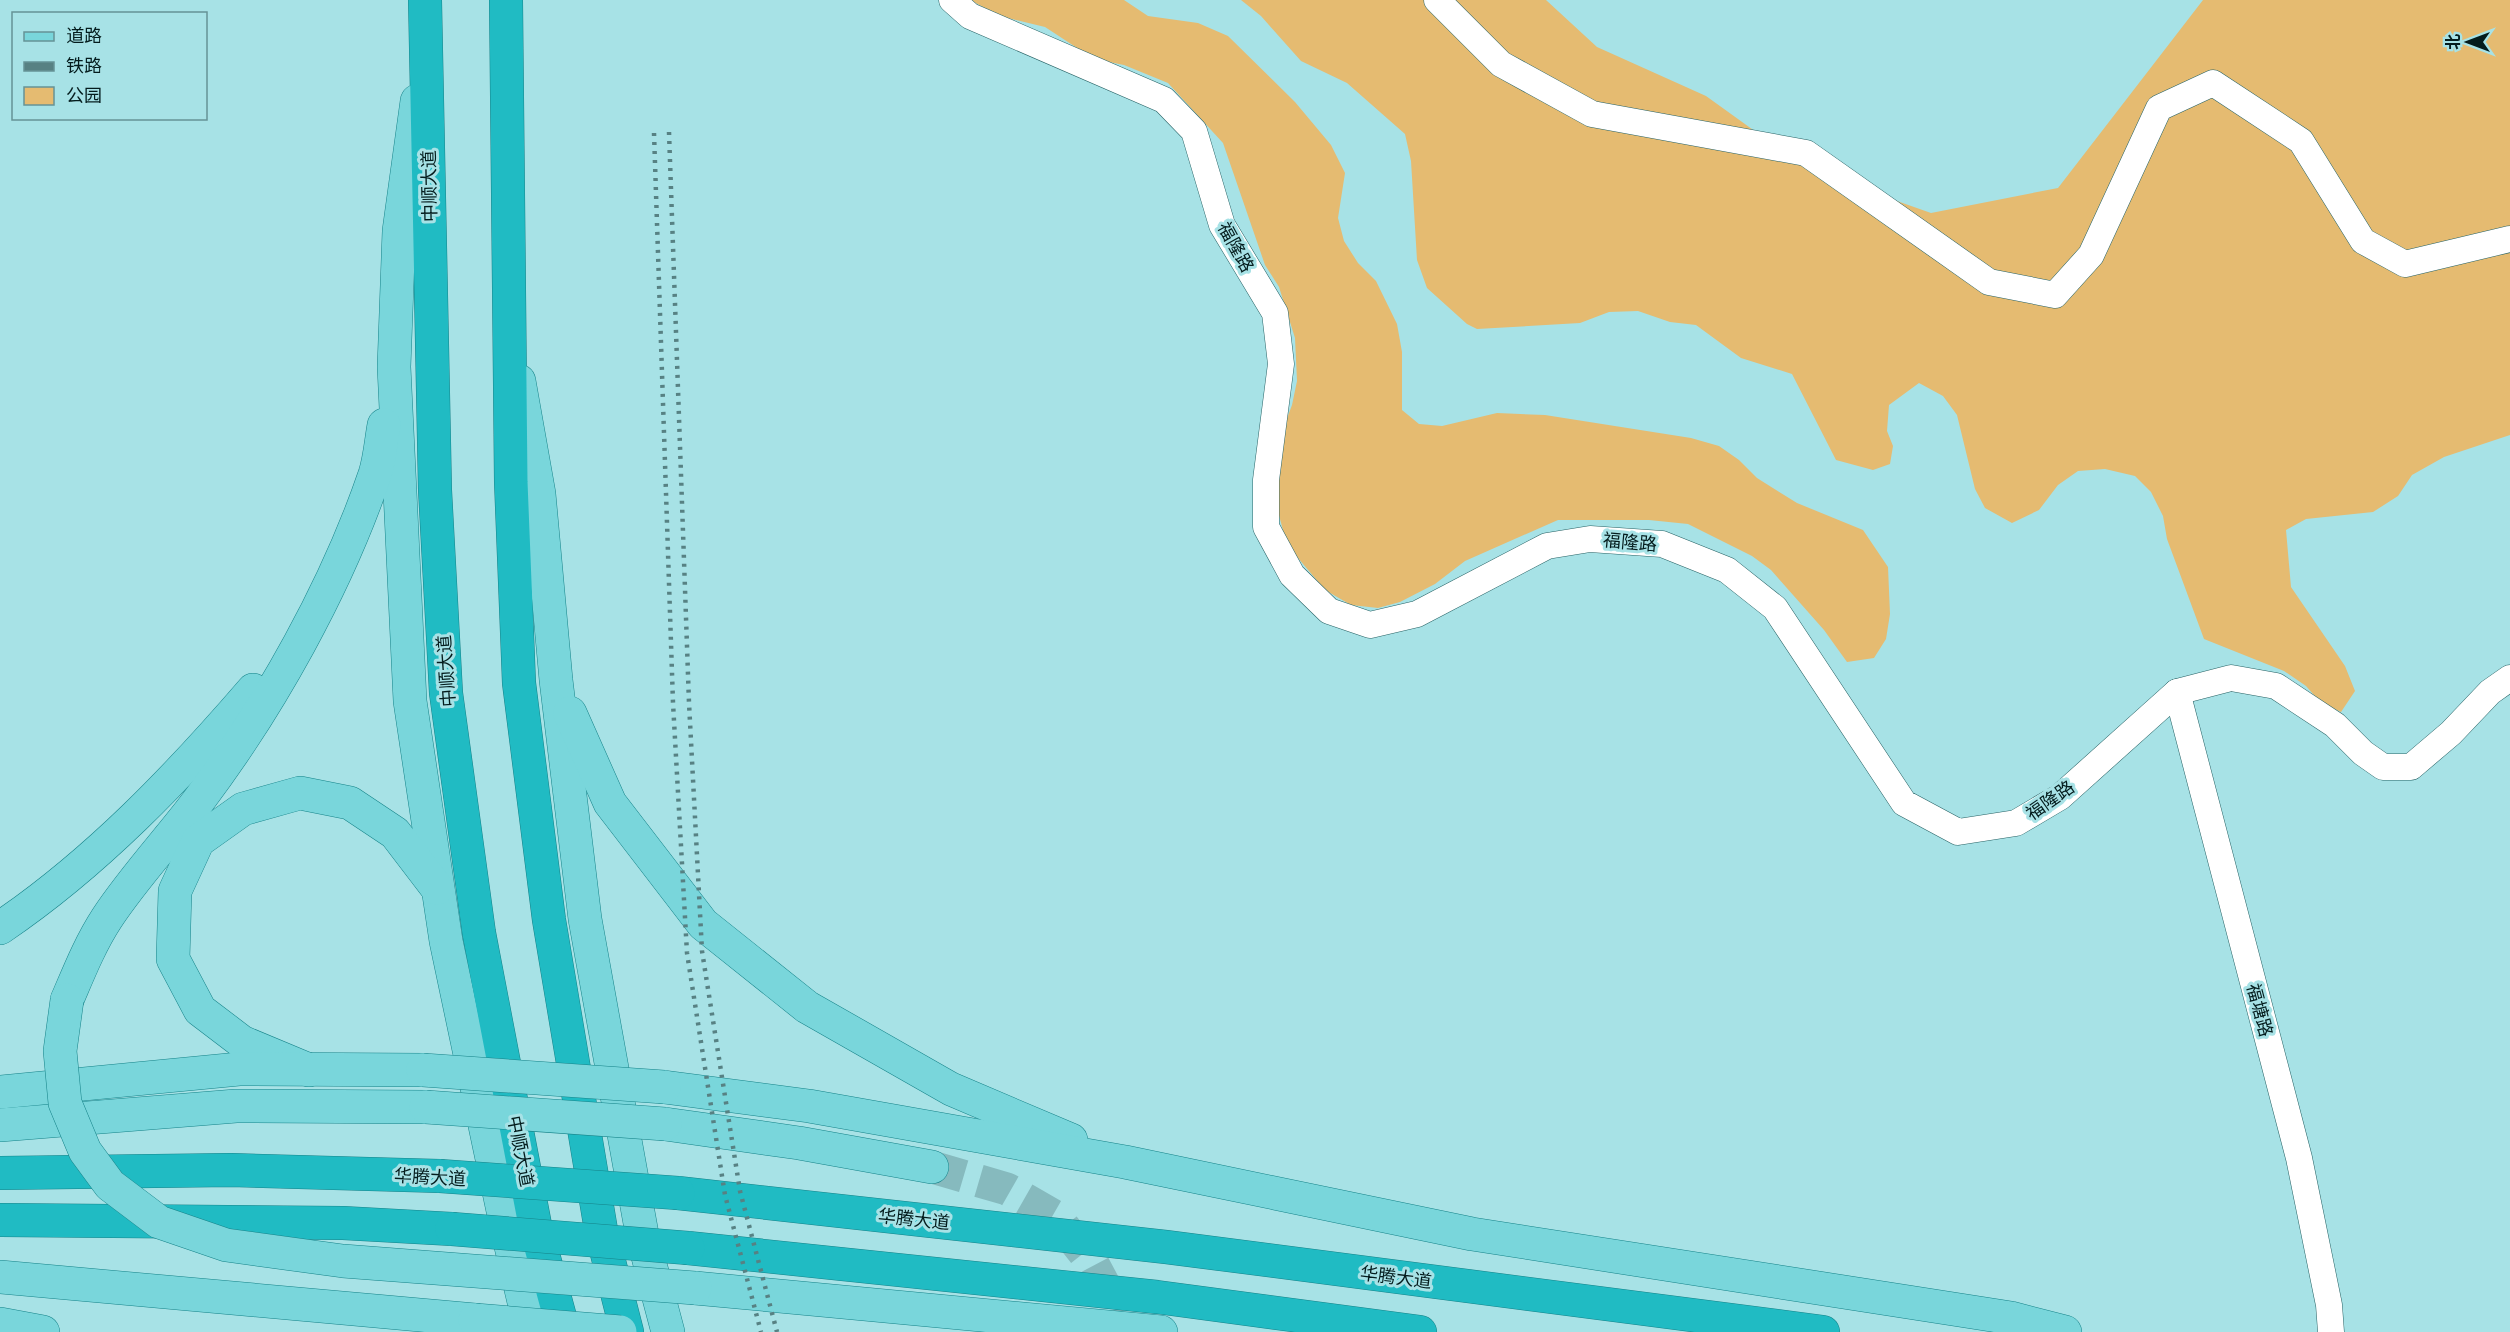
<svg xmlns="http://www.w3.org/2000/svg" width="2510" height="1332" font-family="'Public Sans','Noto Sans SC',sans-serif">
<rect width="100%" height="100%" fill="#a7e2e6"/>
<g fill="#e5bb71">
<polygon points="970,0 1124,0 1148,16 1198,23 1228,36 1295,102 1331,145 1345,173 1338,218 1344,241 1358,263 1376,281 1397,324 1402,352 1402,410 1419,424 1442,426 1497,413 1545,415 1691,438 1719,446 1739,460 1757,478 1797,503 1863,530 1888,567 1890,614 1886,639 1874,658 1847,662 1824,630 1771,570 1752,556 1688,524 1649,520 1558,520 1465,561 1435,584 1400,602 1378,608 1351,605 1325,590 1287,545 1277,508 1277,485 1286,421 1292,405 1297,381 1295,338 1279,287 1265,265 1223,143 1168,83 1124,65 1094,59 1045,27 1000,16"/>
<polygon points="1241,0 1546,0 1597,47 1706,96 1809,170 1931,213 2058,188 2203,0 2510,0 2510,435 2444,457 2412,475 2398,496 2373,512 2306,519 2286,530 2291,587 2345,666 2355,691 2341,712 2320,702 2306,686 2284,671 2204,639 2167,539 2163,516 2151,492 2135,476 2105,469 2078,471 2058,485 2039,510 2012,523 1985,508 1975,489 1957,415 1943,396 1919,383 1889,405 1887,431 1893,446 1890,464 1873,470 1836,460 1792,374 1741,358 1696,325 1670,322 1638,311 1609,312 1580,323 1477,329 1467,324 1427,288 1417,260 1411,161 1405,134 1347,83 1301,61 1261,16"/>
</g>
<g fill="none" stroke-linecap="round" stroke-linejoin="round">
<polyline stroke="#86babe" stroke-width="33" stroke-dasharray="33 16" stroke-linecap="butt" points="932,1167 1007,1189 1056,1217 1093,1264 1119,1313"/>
<defs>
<g id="minor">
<polyline points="952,0 970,16 1164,100 1194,131 1222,225 1275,313 1281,364 1266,480 1266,527 1292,575 1329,611 1370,625 1417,614 1547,546 1590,539 1662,544 1727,570 1775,608 1904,803 1958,832 2016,823 2060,797 2177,692 2231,678 2276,686 2335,725 2363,753 2383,767 2411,767 2451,733 2490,692 2510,678"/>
<polyline points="1437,0 1501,64 1592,114 1806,153 1989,282 2055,295 2091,255 2159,108 2213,83 2301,141 2363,241 2405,264 2510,239"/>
<polyline points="2177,692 2299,1158 2329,1305 2331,1332"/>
</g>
<g id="major">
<polyline points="417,101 399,231 394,367 410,701 446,941 506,1225 531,1332"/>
<polyline points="519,381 539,494 556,680 585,919 642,1234 668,1332"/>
<polyline points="570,713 610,803 703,924 807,1007 951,1089 1071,1140"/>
<path d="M0 928C96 863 178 777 253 690"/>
<path d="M67 1000C79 972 90 944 107 918 134 877 169 840 199 800 270 706 337 586 375 474 380 458 381 441 384 425"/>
<polyline points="309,1070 242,1042 200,1010 173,959 175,891 198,841 243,809 300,793 350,803 395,833 437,888"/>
<polyline points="664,1087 809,1106 1125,1162 1472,1234 2011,1318 2065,1332"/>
<polyline points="0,1092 239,1069 423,1070"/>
<polyline points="665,1124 799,1143 932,1167"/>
<polyline points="0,1125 236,1106 426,1107"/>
<polyline points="0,1277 475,1320"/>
<polyline points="695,1288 1161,1332"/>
<polyline points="0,1324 43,1332"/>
</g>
<g id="highway">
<polyline points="425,0 435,490 446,693 479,933 535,1225 564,1332"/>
<polyline points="506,0 511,482 519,683 549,920 601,1230 627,1332"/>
<polyline points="0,1173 231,1170 440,1176"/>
<polyline points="678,1193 1166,1247 1823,1332"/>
<polyline points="0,1220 343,1223 452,1229"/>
<polyline points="688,1248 1157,1297 1420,1332"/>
</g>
</defs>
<use href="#minor" stroke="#276265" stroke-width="27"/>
<use href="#major" stroke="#168389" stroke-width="34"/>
<use href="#highway" stroke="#168389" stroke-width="34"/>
<use href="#minor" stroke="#fff" stroke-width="26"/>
<use href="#major" stroke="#79d6db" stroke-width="33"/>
<use href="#highway" stroke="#20bbc3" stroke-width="33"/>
<g stroke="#578183" stroke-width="4.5" stroke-dasharray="3 6" stroke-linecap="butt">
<polyline points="669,132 689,703 702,951 740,1191 777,1332"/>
<polyline points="654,133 673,703 687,953 725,1195 761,1332"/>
</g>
<defs>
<g id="major-bridge">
<polyline points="67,1000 60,1051 65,1103 85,1151 110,1185 159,1222 226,1245 343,1261 695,1288"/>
<polyline points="423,1070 664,1087"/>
<polyline points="426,1107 665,1124"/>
<polyline points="475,1320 620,1332"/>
</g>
<g id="highway-bridge">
<polyline points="440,1176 678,1193"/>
<polyline points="452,1229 688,1248"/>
</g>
</defs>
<use href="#major-bridge" stroke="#168389" stroke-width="34" stroke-linecap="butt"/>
<use href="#highway-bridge" stroke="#168389" stroke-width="34" stroke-linecap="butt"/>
<use href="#major-bridge" stroke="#79d6db" stroke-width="33"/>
<use href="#highway-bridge" stroke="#20bbc3" stroke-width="33"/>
</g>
<g text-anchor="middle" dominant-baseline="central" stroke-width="6" stroke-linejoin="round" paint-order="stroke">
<g font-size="18" fill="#041c1d" stroke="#a7e2e6">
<text transform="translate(429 186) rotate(-91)">中顺大道</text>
<text transform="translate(1236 247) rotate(61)">福隆路</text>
<text transform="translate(1630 542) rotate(5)">福隆路</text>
<text transform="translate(446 671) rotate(-94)">中顺大道</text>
<text transform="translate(2050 800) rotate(-35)">福隆路</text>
<text transform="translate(2260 1010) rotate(75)">福塘路</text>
<text transform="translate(521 1151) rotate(79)">中顺大道</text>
<text transform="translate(430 1177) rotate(3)">华腾大道</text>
<text transform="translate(914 1219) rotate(6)">华腾大道</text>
<text transform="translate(1396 1277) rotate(7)">华腾大道</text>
</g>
</g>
<rect x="12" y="12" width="195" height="108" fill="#a7e2e6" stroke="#669396" stroke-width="1.5"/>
<rect x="24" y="32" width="30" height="9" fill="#79d6db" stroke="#669396" stroke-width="1.5"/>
<text x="66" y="42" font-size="18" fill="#041c1d">道路</text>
<rect x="24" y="62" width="30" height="9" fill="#578183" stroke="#669396" stroke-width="1.5"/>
<text x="66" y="72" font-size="18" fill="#041c1d">铁路</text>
<rect x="24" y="87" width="30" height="18" fill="#e5bb71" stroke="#669396" stroke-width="1.5"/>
<text x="66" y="102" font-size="18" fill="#041c1d">公园</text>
<g transform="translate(2468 42) rotate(270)" stroke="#a7e2e6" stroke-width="4.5" paint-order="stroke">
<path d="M0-4.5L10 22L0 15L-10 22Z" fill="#041c1d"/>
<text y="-9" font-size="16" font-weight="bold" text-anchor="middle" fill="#041c1d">北</text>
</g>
</svg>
